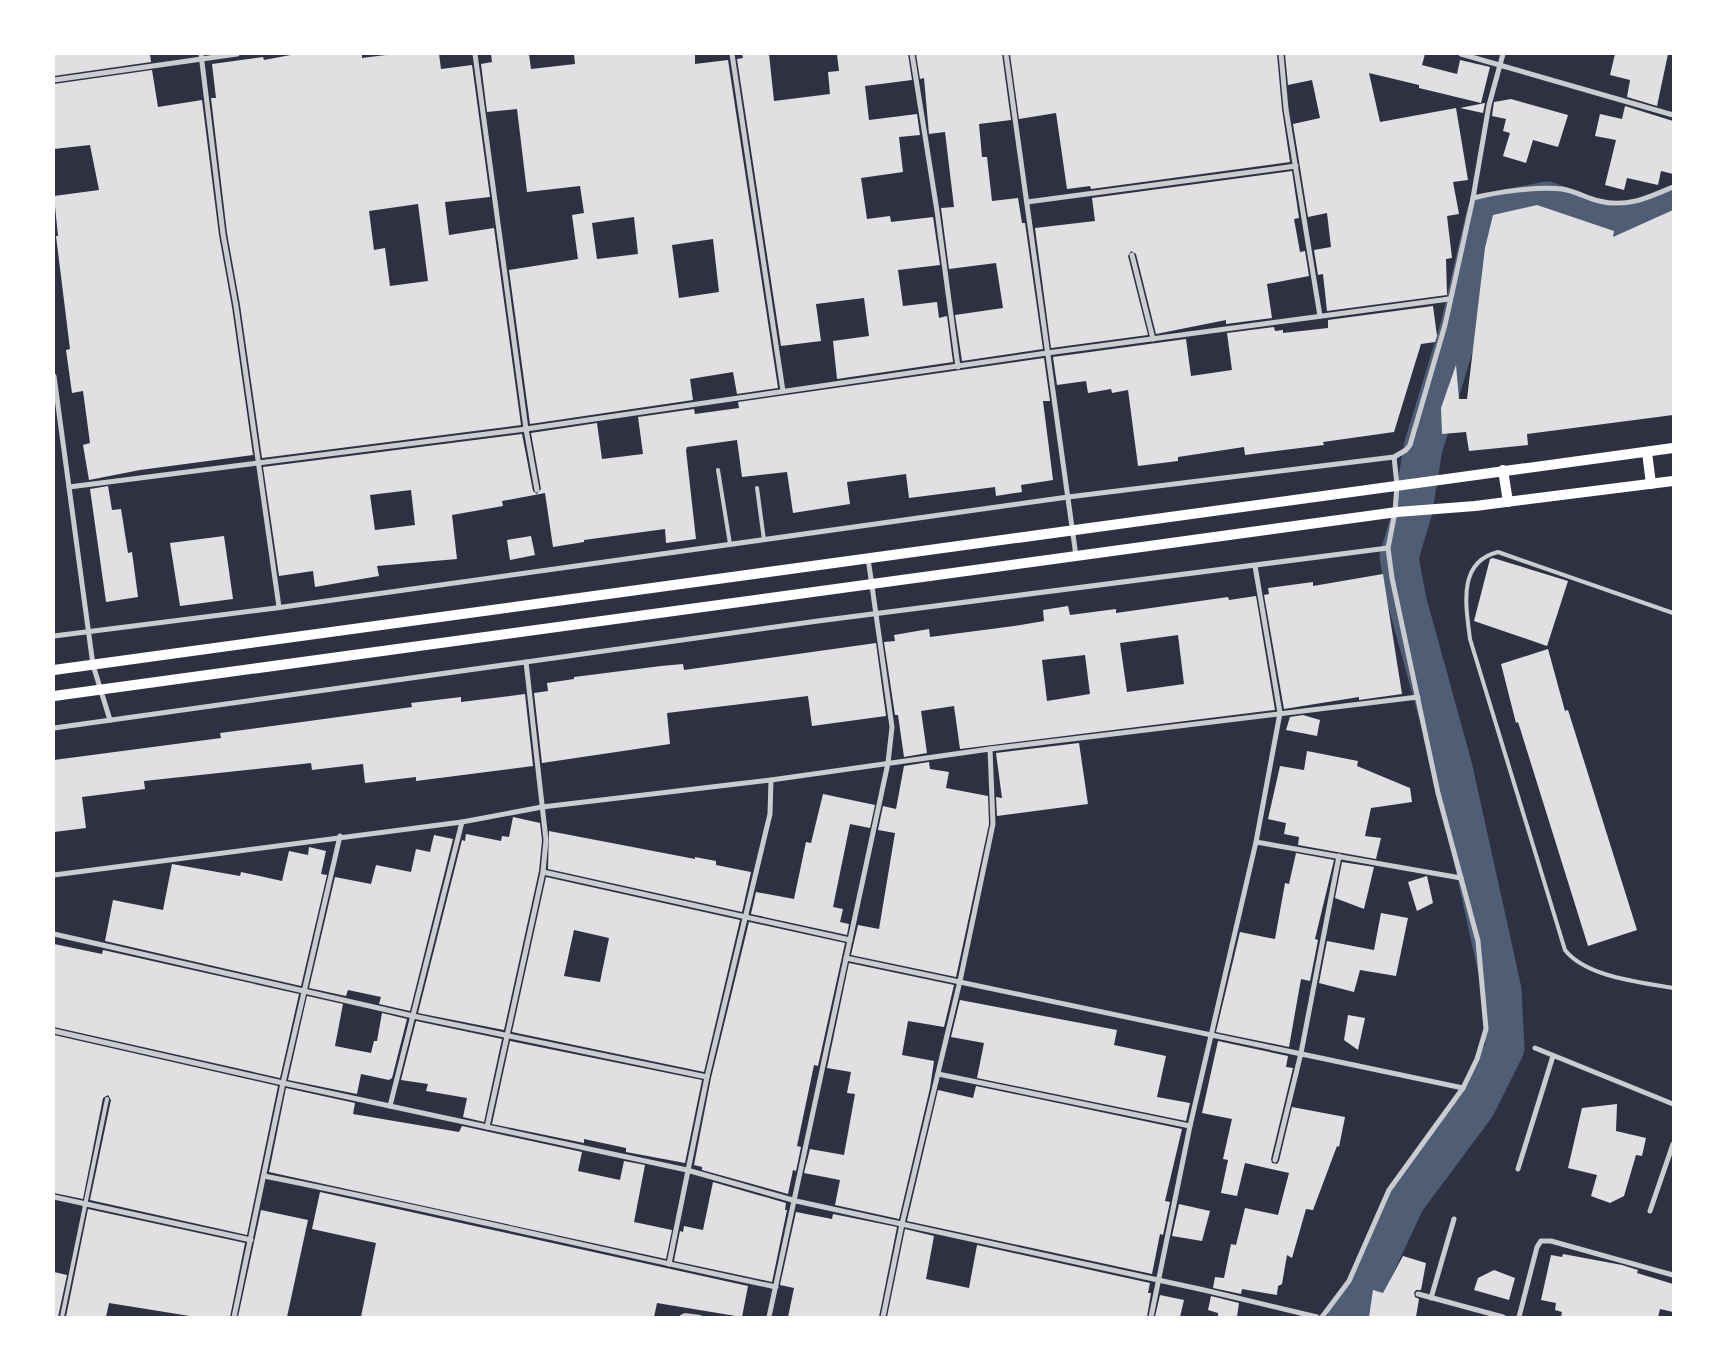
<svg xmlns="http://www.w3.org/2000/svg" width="1727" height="1371" font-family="Jost,sans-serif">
<rect width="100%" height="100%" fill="#2d3142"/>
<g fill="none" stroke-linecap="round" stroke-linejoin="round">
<polyline stroke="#4f5d75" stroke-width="39" points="1347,1317 1354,1311 1406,1200 1476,1106 1505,1048 1502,990 1453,768 1407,601 1399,557 1413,510 1423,448 1460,326 1486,213 1547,201 1618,228 1673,205"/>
</g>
<g fill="#e0e0e3" fill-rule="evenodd">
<polygon points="54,54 150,54 151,62 54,76"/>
<path d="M296 54H362V58L394 54H439L441 69 472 65 490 197 445 202 449 235 494 228 521 425 262 458 240 305 227 233 211 98H216L212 64 263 57 264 60ZM418 204 428 281 390 286 385 248 374 250 369 211Z"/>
<path d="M491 54H529L531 69 575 64 574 54H695V64L728 60 778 388 737 394 733 372 690 379 693 400 530 424 509 270 578 259 572 215 584 213 580 186 527 192 517 109 487 112 481 64 492 62ZM634 217 638 254 597 259 592 223ZM713 239 719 292 679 298 672 245Z"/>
<polygon points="742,54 769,54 774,101 830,94 828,72 839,71 837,54 908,54 912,80 865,86 869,120 917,114 920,135 899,137 903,172 861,178 867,219 890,216 891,222 933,217 940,265 898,270 903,306 937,302 939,318 947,316 953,362 837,379 833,341 869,336 864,298 816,304 821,341 781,346 737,59 743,58"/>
<polygon points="916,54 1002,54 1011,120 979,124 982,157 987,157 992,201 1018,198 1022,223 1025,223 1043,349 962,361 955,315 1003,308 996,263 949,269 941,208 954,207 945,132 929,134 924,78 920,79"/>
<polygon points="1010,54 1277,54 1282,109 1290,162 1091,189 1090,186 1067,189 1056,113 1019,119"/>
<polygon points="1285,54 1425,54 1422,65 1457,74 1460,60 1490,67 1481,103 1419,88 1419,85 1369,73 1380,122 1456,108 1468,180 1453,182 1459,214 1447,216 1452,258 1446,259 1447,295 1327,311 1323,274 1318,275 1314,250 1331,247 1327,213 1308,217 1293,124 1320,118 1312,80 1288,85"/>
<polygon points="1615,54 1668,54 1657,106 1627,97 1630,80 1610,75"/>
<polygon points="152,70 158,107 202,100 219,235 232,307 253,455 140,470 89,480 83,445 90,443 83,391 72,393 66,350 70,349 56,236 58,236 54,196 99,190 90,145 54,149 54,84"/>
<polygon points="1511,99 1568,115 1558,147 1533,140 1526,163 1503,156 1510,133 1503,131 1506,119 1492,116 1494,102"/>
<polygon points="1485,103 1483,113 1460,108"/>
<polygon points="1625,106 1673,121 1673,174 1661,171 1658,185 1627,178 1624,190 1605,185 1616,140 1595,136 1600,114 1622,119"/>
<polygon points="1292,171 1299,218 1294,219 1300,252 1305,251 1309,276 1267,284 1272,318 1226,324 1226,320 1156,334 1136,254 1131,251 1128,256 1148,335 1051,348 1035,228 1095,221 1092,198"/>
<polygon points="1537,205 1614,231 1613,237 1673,210 1673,415 1527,434 1528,445 1469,451 1466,432 1442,434 1441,408 1456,365 1459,399 1467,399 1485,248 1493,215"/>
<polygon points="1433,306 1437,336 1435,342 1421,344 1394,432 1323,442 1324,445 1245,455 1244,447 1178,457 1178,461 1138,466 1128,390 1112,393 1111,389 1088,393 1086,381 1057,385 1053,357 1186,339 1191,376 1232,370 1227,333 1274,327 1275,331 1283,330 1283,333 1328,328 1328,320"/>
<path d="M1044 358 1050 401H1043L1053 480 1021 485 1022 492 996 496 995 487 909 498 906 474 847 482 850 504 793 513 787 472 742 477 737 440 687 447 686 450 696 539 666 543 665 529 584 540V542L553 547 545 493 502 501 503 506 452 515 457 559 377 566 379 576 315 587 313 571 279 576 263 467 522 434 533 491 537 494 541 489 531 433 597 423 602 459 643 454 638 417 694 409 695 414 739 408 738 402ZM411 490 415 525 375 530 370 495Z"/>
<polygon points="108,486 112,510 121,509 128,553 132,552 138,597 106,602 90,489"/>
<polygon points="224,536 233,599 180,606 170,543"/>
<polygon points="531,536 535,555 510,560 507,540"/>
<polygon points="1493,558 1568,581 1547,646 1474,621 1490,559"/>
<polygon points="1383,574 1402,694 1359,700 1359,697 1284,709 1264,595 1269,594 1268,588 1313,582 1313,586"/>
<path d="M1256 596 1275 710 960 749 954 706 921 711 927 753 904 757 898 715H895L884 642 895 641 894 635 929 629 930 637 1014 626 1044 621 1043 610 1068 606 1070 615 1116 609V613L1228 597 1229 600ZM1178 635 1184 684 1127 692 1120 643ZM1085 655 1090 694 1047 701 1042 660Z"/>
<polygon points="876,643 886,716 812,726 808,696 667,713 670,744 542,763 534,693 548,691 547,683 574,679 574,677 661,666 683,664 684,670"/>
<polygon points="1548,649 1565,711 1568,710 1637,930 1588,946 1518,722 1516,723 1501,664"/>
<polygon points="525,694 533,766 416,781 416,777 365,783 363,764 312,770 311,763 144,781 145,789 82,797 86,828 54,832 54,760 221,738 220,733 412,707 411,703 461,697 461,702"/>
<polygon points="1303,715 1320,720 1317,736 1286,730 1290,717"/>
<polygon points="1079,743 1088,804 997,816 996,797 1002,798 996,753"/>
<polygon points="1307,751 1358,761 1357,766 1410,788 1412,802 1371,808 1365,836 1381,838 1376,859 1298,845 1299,837 1284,834 1286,823 1268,819 1280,766 1304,770"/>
<polygon points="929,762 930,769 949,772 946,788 988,796 989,824 956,977 851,955 858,925 879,929 895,833 878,830 883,806 896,809 904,766"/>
<polygon points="823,794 875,805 870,828 850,824 833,907 843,909 840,922 849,924 847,935 751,914 756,892 794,899 806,842 811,843"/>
<polygon points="513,817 540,823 542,840 539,871 504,1030 418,1013 462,840 465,841 466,834 501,841 502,836 509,837"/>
<polygon points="549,831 695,859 695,857 716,861 716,865 751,872 742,912 548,869"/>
<polygon points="434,835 453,839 410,1011 379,1004 381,997 348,990 346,996 309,988 335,877 371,884 376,865 411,872 416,849 430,852"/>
<polygon points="309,847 326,851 321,874 327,875 301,986 105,941 113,900 163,910 172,864 240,876 241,872 282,881 289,851 308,855"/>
<polygon points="1296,853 1334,860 1315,939 1318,940 1310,981 1301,979 1289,1047 1216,1032 1240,932 1275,939 1285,883 1289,884"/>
<polygon points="1342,862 1374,867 1364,909 1335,898"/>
<polygon points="1427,876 1433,903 1417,911 1408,882"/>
<path d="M546 877 740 920 704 1072 512 1032ZM574 930 609 938 600 982 564 976Z"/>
<polygon points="1381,913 1408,918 1396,976 1360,970 1354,992 1319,983 1327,941 1374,950"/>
<polygon points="749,922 845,943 818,1066 814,1065 797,1146 801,1147 796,1171 793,1170 788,1194 702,1170 702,1167 694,1165 711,1078"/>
<polygon points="54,944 102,954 103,950 299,994 280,1078 54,1027"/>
<polygon points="849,963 954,985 944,1027 908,1021 902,1055 934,1061 930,1088 899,1219 835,1205 840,1180 804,1173 810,1149 844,1155 855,1094 847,1093 851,1072 827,1068"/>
<polygon points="307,996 343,1004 335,1046 371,1053 374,1041 377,1041 382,1013 407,1019 392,1078 389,1080 361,1074 357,1094 288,1080"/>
<polygon points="960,1000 1117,1030 1114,1045 1166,1056 1157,1097 1190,1103 1186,1121 977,1078 984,1043 951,1037"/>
<polygon points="1348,1015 1365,1018 1358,1050 1344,1040"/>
<polygon points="416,1021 502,1039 484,1122 463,1117 467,1098 426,1091 428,1084 401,1080"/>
<polygon points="54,1035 278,1086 247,1235 90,1200 111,1100 108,1095 103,1098 83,1199 54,1193"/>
<polygon points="510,1041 702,1080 685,1163 626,1152 626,1148 584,1139 584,1143 492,1124"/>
<polygon points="1218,1041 1288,1056 1286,1067 1293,1068 1271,1159 1272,1163 1277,1164 1279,1161 1292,1107 1345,1117 1339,1147 1337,1146 1313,1210 1306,1209 1292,1258 1287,1255 1282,1284 1278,1286 1277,1295 1242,1289 1241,1294 1213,1288 1215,1277 1224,1278 1231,1244 1236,1245 1245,1208 1278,1215 1289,1173 1245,1163 1237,1196 1221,1193 1228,1160 1223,1159 1232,1119 1202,1113"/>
<polygon points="976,1086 1182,1129 1165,1201 1170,1202 1163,1235 1160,1234 1152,1274 907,1221 938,1090 973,1098"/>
<polygon points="286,1088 355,1103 353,1114 459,1132 462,1126 582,1152 578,1171 620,1180 624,1161 645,1165 634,1222 672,1230 666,1259 269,1172"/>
<polygon points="1617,1104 1616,1131 1646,1138 1642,1156 1636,1155 1624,1196 1610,1203 1591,1196 1597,1175 1568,1168 1582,1108"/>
<polygon points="713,1182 786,1203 785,1210 787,1210 772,1282 674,1261 680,1231 683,1232 684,1226 703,1230"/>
<polygon points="320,1192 748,1286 742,1317 657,1303 654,1317 361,1317 376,1243 312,1229"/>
<polygon points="1179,1204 1210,1211 1202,1241 1172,1236"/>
<polygon points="88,1209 245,1243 230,1317 196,1317 109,1303 106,1317 66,1317"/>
<polygon points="261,1210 308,1220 287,1317 238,1317"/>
<polygon points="796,1212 832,1219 833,1214 897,1227 879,1317 788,1317 794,1288 780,1285"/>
<polygon points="905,1229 934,1236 926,1279 969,1288 977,1245 1150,1283 1148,1293 1151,1293 1147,1317 887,1317"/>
<polygon points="1563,1254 1622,1265 1638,1270 1637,1273 1673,1284 1673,1312 1660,1309 1658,1317 1561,1317 1562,1312 1555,1310 1556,1303 1541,1300 1551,1255 1562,1257"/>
<polygon points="1403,1256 1426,1263 1421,1290 1416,1290 1414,1293 1415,1297 1419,1299 1416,1317 1369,1317 1373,1290 1383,1293"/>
<polygon points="1494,1270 1515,1278 1509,1300 1474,1290 1478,1278"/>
<polygon points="54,1272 67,1275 58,1317 54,1317"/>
<polygon points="1160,1295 1184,1300 1180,1317 1155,1317"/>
<polygon points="1211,1296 1239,1303 1237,1317 1218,1317 1218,1313 1208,1310"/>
</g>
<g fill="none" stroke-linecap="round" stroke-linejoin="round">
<g stroke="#caccd0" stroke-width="4">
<polyline points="718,470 730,544"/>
<polyline points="757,488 764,540"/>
<path d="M1673 613 1498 552C1457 562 1466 606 1470 639L1565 950C1586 977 1640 982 1673 988"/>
<polyline points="62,1317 107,1099"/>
<polyline points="681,1317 685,1315 700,1317"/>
</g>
<g stroke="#caccd0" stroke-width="5">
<polyline points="201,54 223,234 236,306 279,607"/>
<polyline points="475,54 526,429 537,490"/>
<polyline points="732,54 783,391"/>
<polyline points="912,54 937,211 958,367"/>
<polyline points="1006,54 1076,556"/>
<polyline points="1281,54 1286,109 1320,316"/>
<polyline points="1461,54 1673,115"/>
<polyline points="54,80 237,54"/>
<path d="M1473 198C1497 192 1538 186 1562 189 1575 191 1586 198 1599 201 1626 208 1648 198 1673 187"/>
<polyline points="1027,202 1296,166"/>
<polyline points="1132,255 1153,339"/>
<polyline points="54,376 93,665 110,720"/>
<polyline points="69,487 526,429 1047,353 1449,299"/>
<polyline points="54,636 276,608 1068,497 1394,457 1406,450 1410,445 1445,325 1473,198 1489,105 1503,54"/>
<polyline points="54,728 818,621 1388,548"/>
<polyline points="1256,842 1461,878"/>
<polyline points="543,872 850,940"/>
<polyline points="54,875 462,822 542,807 771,780 990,749 1418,697"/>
<polyline points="54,934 413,1016 707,1077"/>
<polyline points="846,958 1463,1088"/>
<polyline points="54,1031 283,1083 687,1170 796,1201 1204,1290 1317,1317"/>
<polyline points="1535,1048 1673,1104"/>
<polyline points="938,1074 1190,1126"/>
<polyline points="390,1106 462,822"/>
<polyline points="487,1127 543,872 546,840 526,662"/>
<polyline points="1275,1160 1301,1053 1339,856"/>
<polyline points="1518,1169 1553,1056"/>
<path d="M264 1176C435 1210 605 1251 776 1287"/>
<polyline points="54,1197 251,1240"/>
<polyline points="1650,1211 1673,1144"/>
<polyline points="669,1264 707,1077 770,814 771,780"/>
<polyline points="1418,1294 1503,1317"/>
<polyline points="1431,1298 1454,1219"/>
<polyline points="234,1317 283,1083 340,836"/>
<polyline points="769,1317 888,763 892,727 868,558"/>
<polyline points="883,1317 902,1224 960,981 993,824 990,749"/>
<polyline points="1151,1317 1190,1126 1256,842 1280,713 1255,566"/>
<polyline points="1322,1317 1349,1281 1389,1190 1463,1088 1477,1059 1486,1029 1478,941 1438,793 1392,578 1388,548 1395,512 1397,485 1394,457"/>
<polyline points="1519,1317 1537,1247 1541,1241 1551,1241 1673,1275"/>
</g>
<g stroke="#fff" stroke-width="10">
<polyline points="1647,452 1651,484"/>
<polyline points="1503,470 1508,502"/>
<polyline points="54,670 1673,448"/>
<polyline points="54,696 1397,512 1475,506 1673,481"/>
</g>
</g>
<rect width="1727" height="1371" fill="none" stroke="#ffffff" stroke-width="110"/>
</svg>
